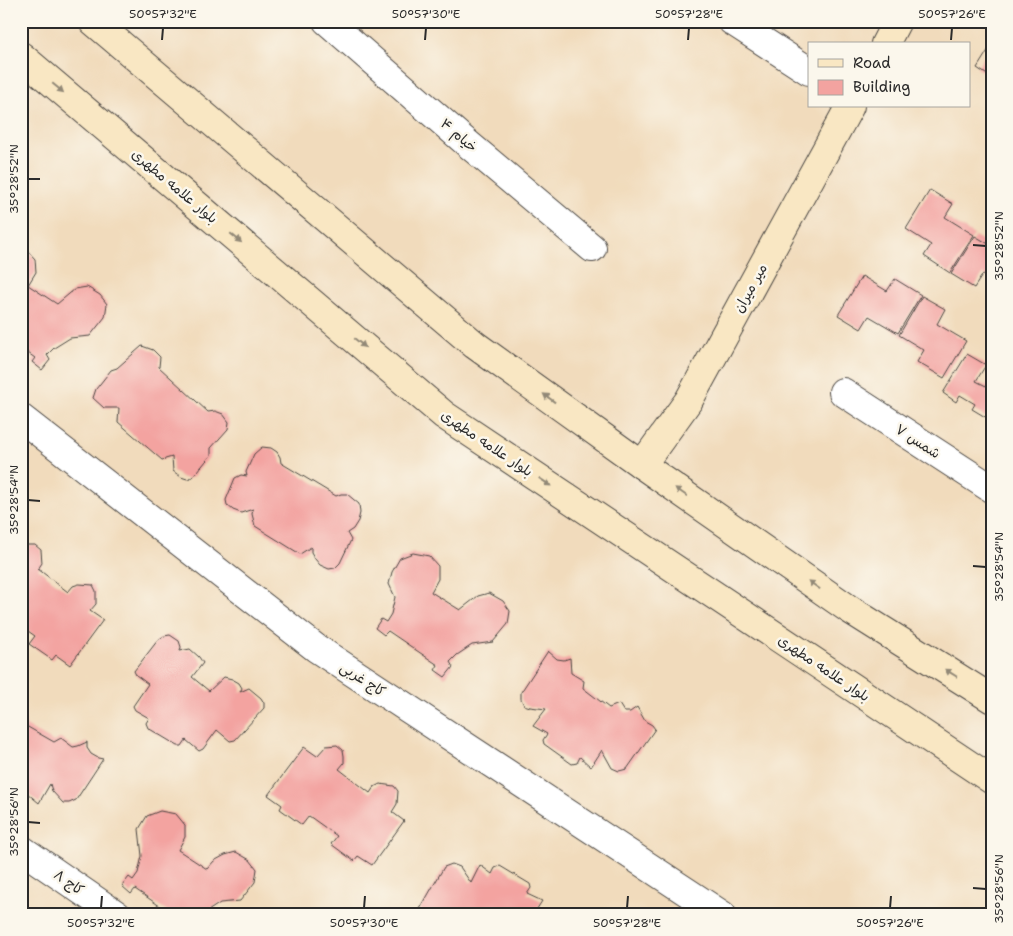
<svg xmlns="http://www.w3.org/2000/svg" width="1013" height="936" font-family="'Shantell Sans','Playpen Sans Arabic',sans-serif">
<rect width="100%" height="100%" fill="#fbf7ec"/>
<filter id="ink" filterUnits="userSpaceOnUse"><feTurbulence type="fractalNoise" baseFrequency=".02" numOctaves="2"/><feDisplacementMap in="SourceGraphic" scale="10" xChannelSelector="R" yChannelSelector="G"/><feConvolveMatrix kernelMatrix="1 2 1 2 8 2 1 2 1" color-interpolation-filters="sRGB"/></filter>
<filter id="wash" filterUnits="userSpaceOnUse"><feTurbulence type="fractalNoise" baseFrequency=".0096" numOctaves="4" result="noise"/><feDisplacementMap in="SourceGraphic" scale="20" xChannelSelector="R" yChannelSelector="G"/><feGaussianBlur stdDeviation="1.12" result="paint"/><feColorMatrix in="noise" values="0 0 0 0 0 0 0 0 0 0 0 0 0 0 0 0 0 1.4 0 .05"/><feComposite in="paint" operator="in"/></filter>
<g filter="url(#wash)">
<rect width="100%" height="100%" fill="#f1dbbc"/>
<g id="blocks">
<g fill="#f3a3a0">
<polygon points="992,44 992,78 977,68"/>
<polygon points="930,190 953,204 945,217 974,235 950,273 924,256 931,245 906,229"/>
<polygon points="975,236 992,246 992,279 983,274 974,288 951,274"/>
<polygon points="21,248 25,248 35,259 36,272 28,285 57,304 75,289 87,287 100,295 107,304 105,317 90,336 70,338 54,348 47,355 50,360 42,370 32,362 35,358 21,348"/>
<polygon points="862,276 887,291 895,279 921,295 898,333 869,316 861,329 838,315"/>
<polygon points="922,296 945,309 937,324 966,341 944,378 917,362 924,350 899,335"/>
<polygon points="142,346 153,350 160,357 159,367 208,412 215,411 223,414 229,422 228,429 211,448 211,455 193,477 187,479 181,477 173,471 172,457 162,460 118,422 119,408 104,408 93,398 96,389 111,370 117,368"/>
<polygon points="967,354 986,365 976,381 986,386 992,377 992,421 972,409 975,404 960,395 956,402 943,393"/>
<polygon points="262,447 271,448 277,452 280,457 281,463 336,496 341,494 347,494 359,504 360,513 358,521 353,529 347,533 351,540 340,563 335,568 329,569 320,565 315,559 311,552 311,547 300,554 255,526 252,514 253,509 241,513 233,510 227,505 226,500 235,478 241,475 247,476 246,472 254,454"/>
<polygon points="24,545 35,545 41,550 42,563 38,569 68,592 73,586 79,584 93,585 96,591 96,604 90,611 103,620 70,665 56,655 52,660 29,644 35,636 21,626 21,548"/>
<polygon points="413,553 429,556 438,566 438,579 431,592 460,610 478,596 489,593 503,601 510,611 508,624 493,642 472,645 457,655 450,662 453,667 445,677 435,670 438,665 388,631 384,635 375,628 381,619 386,622 391,614 395,597 389,584 392,572 400,558"/>
<polygon points="170,635 179,641 181,647 180,651 190,649 199,657 203,663 192,677 209,691 224,677 232,679 239,683 242,688 240,692 249,688 261,698 264,703 264,708 235,740 230,741 217,730 203,749 199,751 186,740 182,746 178,746 148,728 146,723 149,718 135,710 133,706 148,684 136,675 134,671 158,640 164,636"/>
<polygon points="548,651 557,659 564,660 570,658 571,673 584,681 583,688 609,708 619,704 624,712 630,712 637,707 645,721 652,725 655,729 627,769 619,771 612,768 602,750 591,767 580,757 577,763 572,764 544,744 543,740 547,734 533,726 546,709 530,707 524,705 521,699 521,692"/>
<polygon points="21,715 24,715 26,726 54,742 61,738 73,747 78,746 87,742 87,748 91,754 98,758 103,759 76,800 69,803 63,803 52,791 50,784 39,803 27,793 21,801"/>
<polygon points="337,745 343,750 344,756 344,763 339,769 370,793 374,787 380,784 394,786 398,791 397,804 392,812 404,821 372,865 358,856 354,861 331,844 337,836 309,816 302,825 280,809 282,805 268,795 304,747 317,756 326,746"/>
<polygon points="160,811 176,814 185,825 185,837 178,850 207,869 214,861 225,855 236,852 250,860 257,869 255,882 240,901 220,903 202,915 173,915 135,889 131,894 122,886 129,877 133,880 138,873 142,856 139,829 147,816"/>
<polygon points="452,864 460,867 471,883 480,865 492,874 495,868 500,866 530,884 531,888 527,894 542,901 533,915 427,915 423,913 420,909 444,867"/>
</g>
</g>
</g>
<g filter="url(#ink)">
<use href="#blocks" fill-opacity="0" stroke="#494541" stroke-width="1"/>
<g fill="none" stroke-linecap="round" stroke-linejoin="round">
<defs>
<g id="street">
<polyline points="327,21 468,144 592,248"/>
<polyline points="732,21 809,71"/>
<polyline points="843,392 992,489"/>
<polyline points="21,418 316,648 722,915"/>
<polyline points="21,849 117,915"/>
</g>
<g id="secondary">
<polyline points="93,21 475,345 642,465 849,609 992,699"/>
<polyline points="885,44 897,21"/>
<polyline points="21,56 444,415 992,780"/>
<polyline points="642,465 689,400 850,106"/>
</g>
</defs>
<use href="#street" stroke="#494541" stroke-width="30"/>
<use href="#secondary" stroke="#494541" stroke-width="30"/>
<use href="#street" stroke="#fff" stroke-width="28"/>
<use href="#secondary" stroke="#f9e7c3" stroke-width="28"/>
</g>
<defs><path id="oneway-solid" d="M-6-.8H1V-3.2L6.5 0L1 3.2V.8H-6Z" transform="scale(1.25)"/></defs>
<g fill="#928977">
<use href="#oneway-solid" transform="translate(58 88) rotate(40)"/>
<use href="#oneway-solid" transform="translate(236 238) rotate(40)"/>
<use href="#oneway-solid" transform="translate(360 343) rotate(40)"/>
<use href="#oneway-solid" transform="translate(549 398) rotate(-144)"/>
<use href="#oneway-solid" transform="translate(545 482) rotate(34)"/>
<use href="#oneway-solid" transform="translate(681 492) rotate(-145)"/>
<use href="#oneway-solid" transform="translate(814 585) rotate(-145)"/>
<use href="#oneway-solid" transform="translate(951 673) rotate(-148)"/>
</g>
</g>
<path fill="none" stroke="#2b2b2b" stroke-width="2" d="M162 40 163 28M425 40 426 28M688 40 689 28M951 40 952 28M28 179H40M973 245 986 246M28 500 40 501M973 566 986 567M28 822 40 823M973 888 986 889M101 908 102 896M364 908 365 896M627 908 628 896M890 908 891 896"/>
<g text-anchor="middle" dominant-baseline="central" stroke-width="5" stroke-linejoin="round" paint-order="stroke">
<g font-size="14" fill="#2b2b2b" stroke="#fbf7ec">
<text transform="translate(459 135) rotate(41)">خیام ۴</text>
<text transform="translate(175 186) rotate(40)">بلوار علامه مطهری</text>
<text transform="translate(750 288) rotate(-61)">میر میران</text>
<text transform="translate(918 441) rotate(33)">شمس ۷</text>
<text transform="translate(487 443) rotate(34)">بلوار علامه مطهری</text>
<text transform="translate(824 668) rotate(34)">بلوار علامه مطهری</text>
<text transform="translate(363 679) rotate(33)">کاج غربی</text>
<text transform="translate(69 882) rotate(35)">کاج ۸</text>
</g>
</g>
<rect width="1013" height="936" fill="none" stroke="#fbf7ec" stroke-width="55"/>
<rect x="808" y="42" width="162" height="65" fill="#fbf7ec" stroke="#a8a59f"/>
<rect x="818" y="59" width="25" height="8" fill="#f9e7c3" stroke="#a8a59f"/>
<text x="853" y="68" font-size="15" fill="#2b2b2b">Road</text>
<rect x="818" y="80" width="25" height="15" fill="#f3a3a0" stroke="#a8a59f"/>
<text x="853" y="92" font-size="15" fill="#2b2b2b">Building</text>
<rect x="28" y="28" width="958" height="880" fill="none" stroke="#2b2b2b" stroke-width="2"/>
<g font-size="12" text-anchor="middle" fill="#2b2b2b">
<text x="163" y="18">50°57'32"E</text>
<text x="426" y="18">50°57'30"E</text>
<text x="689" y="18">50°57'28"E</text>
<text x="952" y="18">50°57'26"E</text>
<text transform="translate(14 179) rotate(-90)" y="4">35°28'52"N</text>
<text transform="translate(999 246) rotate(-90)" y="4">35°28'52"N</text>
<text transform="translate(14 500) rotate(-90)" y="4">35°28'54"N</text>
<text transform="translate(999 567) rotate(-90)" y="4">35°28'54"N</text>
<text transform="translate(14 822) rotate(-90)" y="4">35°28'56"N</text>
<text transform="translate(999 889) rotate(-90)" y="4">35°28'56"N</text>
<text x="101" y="927">50°57'32"E</text>
<text x="364" y="927">50°57'30"E</text>
<text x="627" y="927">50°57'28"E</text>
<text x="890" y="927">50°57'26"E</text>
</g>
</svg>
